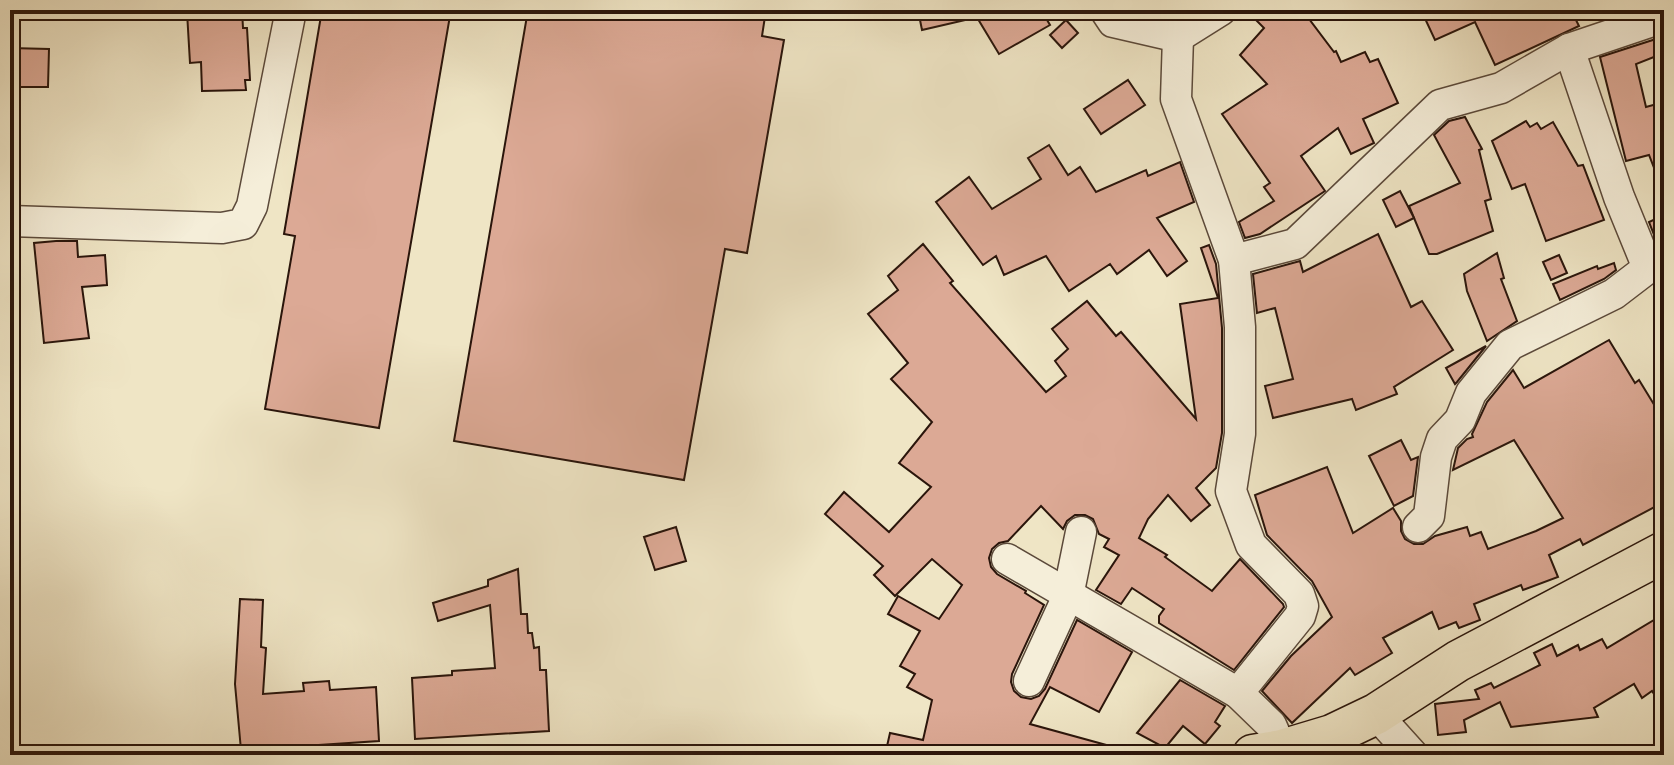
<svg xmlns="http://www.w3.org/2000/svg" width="1674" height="765" font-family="'Gentium Book Plus',serif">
<rect width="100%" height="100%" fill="#efe5c5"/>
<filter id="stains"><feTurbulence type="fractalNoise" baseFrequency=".0025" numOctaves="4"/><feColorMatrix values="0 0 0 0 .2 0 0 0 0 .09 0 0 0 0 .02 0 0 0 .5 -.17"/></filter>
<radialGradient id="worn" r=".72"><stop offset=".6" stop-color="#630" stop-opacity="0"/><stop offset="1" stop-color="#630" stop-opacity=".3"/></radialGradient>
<g fill="#dca995" stroke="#2a150b" stroke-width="2">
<polygon points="205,10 242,10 243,28 247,28 250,80 245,80 246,90 202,91 201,62 190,63 187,12"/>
<polygon points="322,10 451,10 379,428 265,409 295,236 284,234"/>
<polygon points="528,10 766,10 762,36 784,40 747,253 725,249 684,480 454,441"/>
<polygon points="918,10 973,10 974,18 922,30"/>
<polygon points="994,10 1041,10 1050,25 999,54 978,19"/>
<polygon points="1269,10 1294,10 1302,18 1306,15 1334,52 1336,51 1341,62 1365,52 1370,62 1378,59 1398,103 1363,119 1374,143 1351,154 1338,128 1301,156 1325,191 1260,234 1245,238 1239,222 1274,201 1264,187 1270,183 1222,114 1267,84 1240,55 1264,28 1257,21"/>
<polygon points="1421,10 1571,10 1579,26 1495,65 1475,22 1435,40"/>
<polygon points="1066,20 1078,33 1062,48 1050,35"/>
<polygon points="1659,38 1661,42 1664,41 1664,53 1636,64 1646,107 1664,102 1663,191 1649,155 1626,161 1600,57"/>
<polygon points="10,48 49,49 48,87 10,87"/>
<polygon points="1128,80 1145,105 1101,134 1084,109"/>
<polygon points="1465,117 1482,149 1479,150 1491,199 1485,201 1493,231 1437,254 1429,254 1409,206 1460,183 1434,135 1449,121"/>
<polygon points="1526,121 1530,127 1537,123 1541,129 1553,122 1578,166 1583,165 1604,220 1546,241 1525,184 1512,189 1492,141"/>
<polygon points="1049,145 1068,175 1080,167 1096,192 1146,170 1148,176 1180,162 1194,202 1157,218 1187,261 1167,276 1149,250 1117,274 1110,264 1069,291 1046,256 1004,275 996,256 983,265 936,202 969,177 992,209 1041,179 1028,158"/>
<polygon points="1400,191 1414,218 1396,227 1383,200"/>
<polygon points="1664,215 1664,260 1649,222"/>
<polygon points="1378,234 1411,307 1422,301 1453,350 1394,387 1397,394 1356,410 1352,399 1273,418 1265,386 1293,379 1275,308 1257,313 1253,274 1300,261 1303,272"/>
<polygon points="56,241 77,241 78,257 105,255 107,285 82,287 89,338 44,343 34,243"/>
<polygon points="923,244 953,281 950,283 1046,392 1066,376 1055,361 1068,349 1052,329 1087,301 1116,336 1121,332 1196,419 1180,304 1218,298 1201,248 1209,245 1216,264 1222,328 1222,433 1216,468 1196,488 1210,505 1191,521 1168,495 1148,519 1139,538 1167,555 1165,557 1212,591 1240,559 1283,604 1284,607 1234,670 1159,623 1159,616 1164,609 1132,588 1121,604 1096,590 1119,555 1104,547 1109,539 1099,534 1093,519 1085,515 1075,515 1067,521 1063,529 1041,506 1008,541 999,543 992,549 989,558 991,567 997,574 1026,591 1025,593 1044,605 1012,674 1011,682 1014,691 1021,697 1031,699 1039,696 1045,689 1077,620 1132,652 1099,712 1050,687 1030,724 1121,749 1120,755 885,755 890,733 923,740 932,700 907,687 915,674 900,666 920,631 888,614 898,596 939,619 962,585 932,559 895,596 874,575 883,566 825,514 844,492 889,532 931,487 899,463 932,422 891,379 908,363 868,314 898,290 888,276"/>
<polygon points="1497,253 1504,278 1501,279 1517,321 1487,341 1467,291 1464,274"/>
<polygon points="1559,255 1567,273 1551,280 1543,262"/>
<polygon points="1614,263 1616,270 1604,279 1560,300 1553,284 1597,266 1598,269"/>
<polygon points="1609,340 1635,383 1639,380 1658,411 1664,408 1664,502 1583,545 1580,539 1549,555 1558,577 1523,590 1521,585 1474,604 1480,620 1459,628 1456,622 1439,629 1432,612 1383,638 1392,653 1355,675 1350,668 1292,723 1262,691 1291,656 1332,617 1312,581 1267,535 1255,495 1327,467 1353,533 1393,508 1401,521 1401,531 1405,539 1414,544 1423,544 1435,536 1467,527 1470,536 1481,532 1488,549 1536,531 1563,518 1514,440 1453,470 1458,448 1467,439 1473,437 1472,434 1487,402 1513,370 1524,388"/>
<polygon points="1486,346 1457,382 1455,384 1446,368"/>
<polygon points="1401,440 1411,460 1418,457 1413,496 1394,506 1369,456"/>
<polygon points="676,527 686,561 655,570 644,537"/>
<polygon points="518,569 521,614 527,614 528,633 532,633 534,648 539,647 540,670 546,670 549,731 415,739 412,678 452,675 452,671 495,668 490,605 438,621 433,603 488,586 488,580"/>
<polygon points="240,599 263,600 261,647 266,648 263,694 304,691 303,683 329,681 330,690 376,687 379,741 241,750 235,684"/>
<polygon points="1664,614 1664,709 1652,691 1642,698 1634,684 1594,708 1598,717 1511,727 1500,702 1464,720 1466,732 1438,735 1435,704 1479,699 1475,690 1491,683 1494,688 1540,665 1534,653 1552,644 1557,656 1578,645 1580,650 1602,639 1607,648"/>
<polygon points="1180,680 1225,706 1215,722 1220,726 1205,744 1183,726 1165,748 1137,733"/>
</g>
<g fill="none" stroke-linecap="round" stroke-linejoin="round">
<defs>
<g id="minor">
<polyline points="1105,10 1113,22 1178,37 1176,99 1234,260 1240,327 1240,434 1231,491 1251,545 1299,594 1303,606 1300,616 1238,693"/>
<polyline points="1178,37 1221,10"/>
<polyline points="10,221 222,228 243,224 252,206 291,10"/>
<polyline points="1234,260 1295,244 1440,105 1501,88 1569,49 1664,17"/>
<polyline points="1418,527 1429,516 1436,457 1442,439 1460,420 1471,393 1510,345 1614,294 1648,268 1619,197 1569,49"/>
<polyline points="1007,559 1238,693 1271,725 1282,750"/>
<polyline points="1029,681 1068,596 1081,532"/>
<polyline points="1376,714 1413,755"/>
</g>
<polyline id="major" points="1253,755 1282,750 1332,735 1376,714 1458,661 1664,552"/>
</defs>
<use href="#minor" stroke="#5b493a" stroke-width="33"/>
<use href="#major" stroke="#2a150b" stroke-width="43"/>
<use href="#minor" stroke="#f5eed9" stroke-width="30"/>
<use href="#major" stroke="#efe5c5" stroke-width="40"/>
</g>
<rect width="1674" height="765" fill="none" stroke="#efe5c5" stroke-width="40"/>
<rect x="12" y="12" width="1650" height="741" fill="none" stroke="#2a150b" stroke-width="4"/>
<rect x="20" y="20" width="1634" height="725" fill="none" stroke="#2a150b" stroke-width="2"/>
<rect width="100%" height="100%" filter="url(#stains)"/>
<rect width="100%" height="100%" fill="url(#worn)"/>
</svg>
